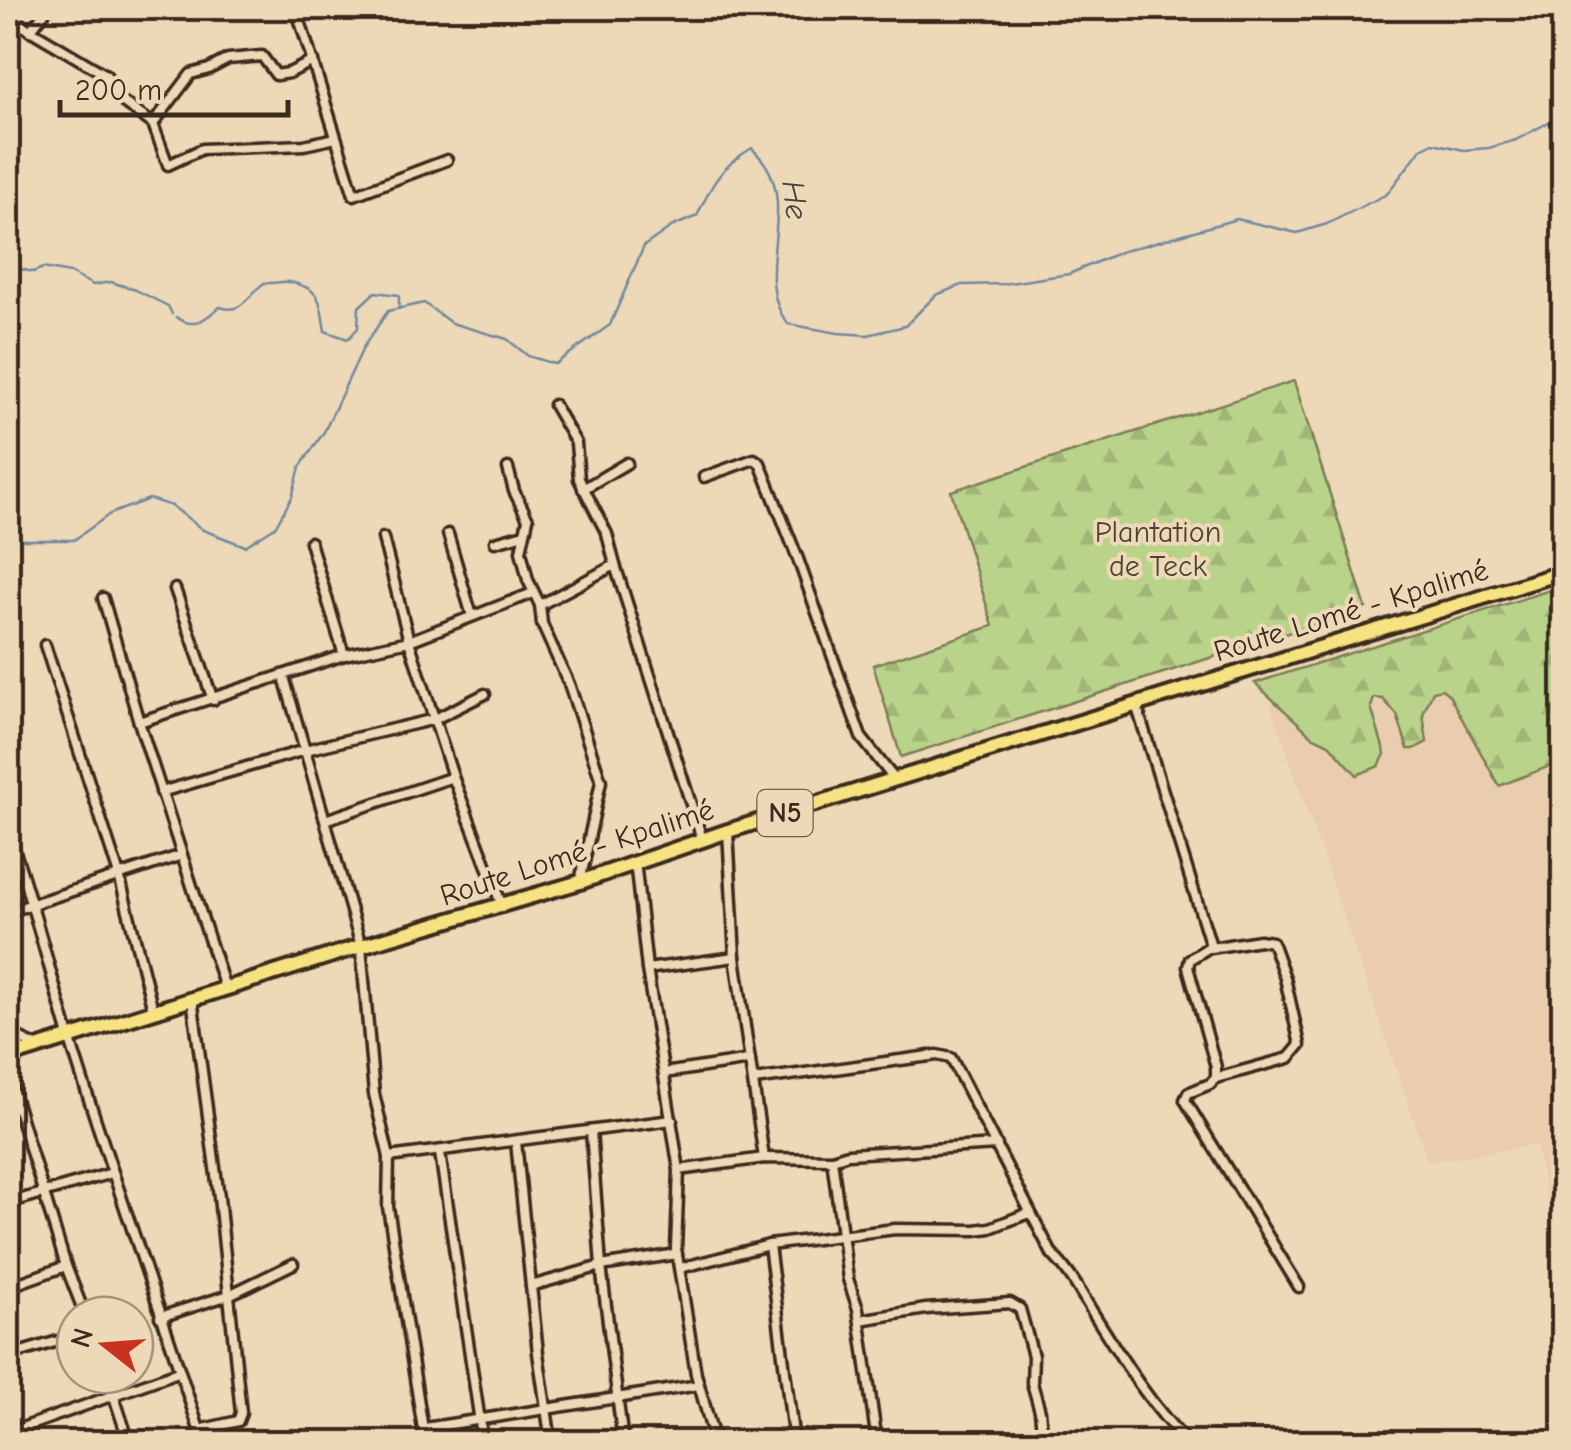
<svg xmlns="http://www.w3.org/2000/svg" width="1571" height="1450" font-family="'Comic Neue',sans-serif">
<defs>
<pattern id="forest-firs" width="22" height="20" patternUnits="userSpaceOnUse" patternTransform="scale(2.5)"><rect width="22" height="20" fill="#bad38a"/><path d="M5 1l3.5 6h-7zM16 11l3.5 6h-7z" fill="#a1b577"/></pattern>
</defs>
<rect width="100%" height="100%" fill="#edd9b7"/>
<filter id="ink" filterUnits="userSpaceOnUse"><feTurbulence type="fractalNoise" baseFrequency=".01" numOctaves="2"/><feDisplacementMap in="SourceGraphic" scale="20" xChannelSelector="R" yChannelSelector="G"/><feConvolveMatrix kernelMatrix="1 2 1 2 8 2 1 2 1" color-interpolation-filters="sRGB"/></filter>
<g filter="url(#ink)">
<polygon fill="#eacdae" points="1563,605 1563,1254 1558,1255 1536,1145 1428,1162 1270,703"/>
<g fill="url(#forest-firs)" stroke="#7a7e54" stroke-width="2.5">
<polygon points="1294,381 1366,608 901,757 873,665 993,626 951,491"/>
<polygon points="1563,586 1563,761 1499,786 1449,695 1442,689 1433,691 1423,714 1427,742 1414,749 1408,749 1397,715 1383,699 1374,698 1371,707 1385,754 1379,766 1357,775 1329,744 1312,736 1255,683"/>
</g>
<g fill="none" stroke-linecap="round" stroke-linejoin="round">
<g stroke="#73889e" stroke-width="2.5">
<polyline points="8,266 33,272 43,268 70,273 93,285 111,282 136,290 168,306 172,314"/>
<path d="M176 317C195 331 205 318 220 307 242 315 249 294 264 283 273 284 280 281 289 282 322 288 320 302 325 331L348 339 358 328 359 307 375 292 399 295V307"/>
<path d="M8 540H74L110 514 149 499 172 506 203 530 245 546 275 527 292 497 300 467 324 432 364 346 388 311 424 303 451 323 507 339 528 356 555 364 610 325 644 246 671 227 697 216C712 184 720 167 752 148 757 154 763 160 767 167 795 213 752 279 788 324L838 333 868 335 905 326 936 295 962 285 1003 284 1069 274 1120 252 1237 219 1297 233 1327 224 1387 194 1421 149 1433 143 1464 150 1489 148 1516 140 1564 114"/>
</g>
<defs>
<g id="street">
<polyline points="296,8 354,195 447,160"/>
<polyline points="8,17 106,75 119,99 153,124"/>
<polyline points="30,31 48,8"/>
<polyline points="313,61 289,73 276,75 262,56 228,59 209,69 191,74 153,124 168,165 202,149 304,145 336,138"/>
<polyline points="508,468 514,491 528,519 521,551 528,580 540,605 542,624 569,684 601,781 580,882"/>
<polyline points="704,477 754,459 760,463 798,559 861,737 895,780"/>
<polyline points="583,489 627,463"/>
<polyline points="448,534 472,616"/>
<polyline points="383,538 409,641 533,593"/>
<polyline points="310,542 344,655"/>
<polyline points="495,542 524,534"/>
<polyline points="615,565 702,839"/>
<polyline points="175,589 213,700"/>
<polyline points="103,598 139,722 225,988"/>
<polyline points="540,605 615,565 607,534 579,479 576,443 554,405"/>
<polyline points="45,645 119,875 153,1010"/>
<polyline points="284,677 361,946 374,1094 389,1157 388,1207 425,1442"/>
<polyline points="1136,704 1211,946 1190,959 1188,967 1216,1067 1216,1078 1210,1084 1188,1093 1185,1100 1299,1287"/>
<polyline points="139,722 344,655 409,641 453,777 501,903"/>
<polyline points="161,792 305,750 435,719 485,694"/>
<polyline points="325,820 453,777"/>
<polyline points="728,831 735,957 764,1158"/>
<path d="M8 832C36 908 53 988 78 1065 118 1192 163 1316 203 1442"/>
<polyline points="635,861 647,969 679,1170 676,1249 696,1374 715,1442"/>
<polyline points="8,912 182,855"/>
<polyline points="1211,948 1259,940 1272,942 1285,978 1300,1045 1289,1058 1216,1078"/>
<polyline points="647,969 735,957"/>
<polyline points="192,998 219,1197 241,1413 238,1421 199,1430"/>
<polyline points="8,1027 21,1039 36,1046"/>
<polyline points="664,1073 750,1060"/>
<polyline points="8,1076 66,1266 85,1315"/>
<path d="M754 1080 937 1055 951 1058 1052 1254C1070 1272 1079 1290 1092 1311 1121 1357 1149 1404 1187 1442"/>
<polyline points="591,1131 601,1266 623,1442"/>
<polyline points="516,1142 538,1353 551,1442"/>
<polyline points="440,1153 483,1442"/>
<polyline points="389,1157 672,1120"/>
<polyline points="832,1159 848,1279 858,1309 877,1442"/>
<polyline points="679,1170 764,1158 832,1159 848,1154 997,1145"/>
<polyline points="8,1203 112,1173"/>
<polyline points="769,1245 895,1229 975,1230 990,1228 1029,1213"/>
<polyline points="680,1268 769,1245 794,1442"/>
<polyline points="531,1286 601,1266 677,1254"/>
<polyline points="8,1287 66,1266"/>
<polyline points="160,1317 229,1295 293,1264"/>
<polyline points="860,1320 926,1309 1010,1303 1020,1309 1033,1356 1032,1383 1040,1411 1043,1442"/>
<polyline points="8,1356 75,1336"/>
<polyline points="107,1375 129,1442"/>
<polyline points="425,1428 699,1385"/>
<polyline points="8,1433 178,1372"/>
<polyline points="1025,1442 1043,1440"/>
<polyline points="1560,1442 1564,1439"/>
</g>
<polyline id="primary" points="8,1057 361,946 580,882 728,831 1564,572"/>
</defs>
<use href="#street" stroke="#3b2a1e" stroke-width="15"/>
<use href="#primary" stroke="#3b2a1e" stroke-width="20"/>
<use href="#street" stroke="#edd9b7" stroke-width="8"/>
<use href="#primary" stroke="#f7e281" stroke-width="12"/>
</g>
</g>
<g text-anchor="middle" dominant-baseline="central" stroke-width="8" stroke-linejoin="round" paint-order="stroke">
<rect fill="#edd9b7" stroke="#705e4c" stroke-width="2.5" x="757.5" y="790" width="55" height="46" rx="8"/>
<g font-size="28" font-weight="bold" fill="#3b2a1e">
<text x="785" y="813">N5</text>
</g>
<g font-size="30" fill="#4e432e" stroke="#edd9b7">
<text x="1158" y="532">Plantation<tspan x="1158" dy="34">de Teck</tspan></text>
</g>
<g font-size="30" fill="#3b2a1e" stroke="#edd9b7">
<text transform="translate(1351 611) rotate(-17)">Route Lomé - Kpalimé</text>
<text transform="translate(577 853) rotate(-18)">Route Lomé - Kpalimé</text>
</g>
<g font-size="32" font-style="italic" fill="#49423e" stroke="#edd9b7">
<text transform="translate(795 200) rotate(83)">He</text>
</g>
</g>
<rect width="1571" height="1450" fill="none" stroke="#edd9b7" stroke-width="40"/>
<rect x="20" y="20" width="1531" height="1410" fill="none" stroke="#3b2a1e" stroke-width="4" filter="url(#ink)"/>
<g transform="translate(105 1345) rotate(287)"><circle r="48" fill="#edd9b7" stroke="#a6937a" stroke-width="2.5"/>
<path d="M0-8L18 38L0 25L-18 38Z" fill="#c8321e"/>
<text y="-15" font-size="28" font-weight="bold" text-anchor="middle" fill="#3b2a1e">N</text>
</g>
<path d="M60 100v15h228v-15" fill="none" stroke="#3b2a1e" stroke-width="5"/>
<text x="75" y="100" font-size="30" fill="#3b2a1e" stroke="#edd9b7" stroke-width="8" paint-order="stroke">200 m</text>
</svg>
